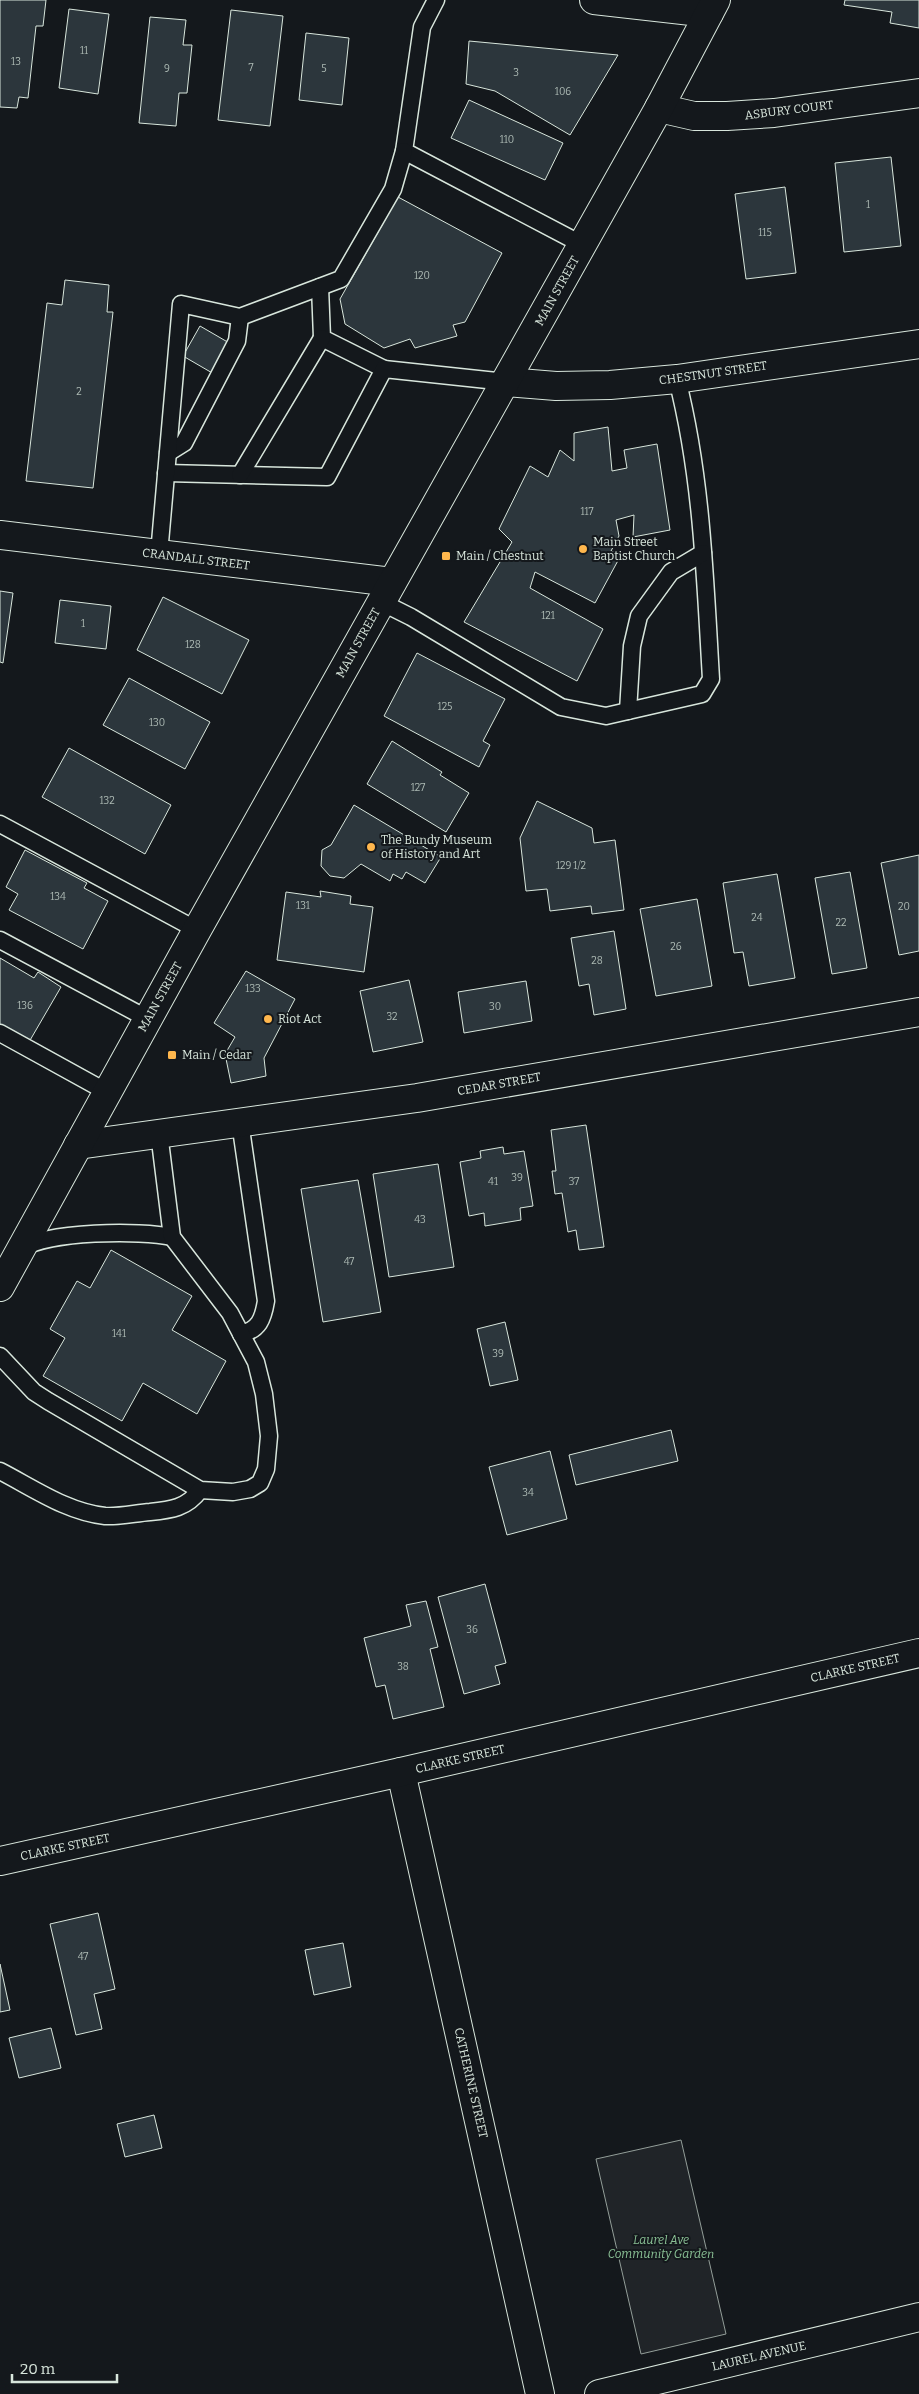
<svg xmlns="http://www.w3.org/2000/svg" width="919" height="2394" font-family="Bitter,serif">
<rect width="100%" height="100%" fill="#14181c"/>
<polygon fill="#202428" stroke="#939e99" points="681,2140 726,2334 641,2354 596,2159"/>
<g fill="#2c363c" stroke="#d8e6dc">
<polygon points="0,0 46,0 43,26 36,26 28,98 19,97 17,108 0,107"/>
<polygon points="845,0 919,0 919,28 890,23 892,12 844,5"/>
<polygon points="69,9 109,14 98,94 59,88"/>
<polygon points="231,10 283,16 270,126 218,120"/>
<polygon points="150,17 186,20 183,45 192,45 187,93 179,93 176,126 139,123"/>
<polygon points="306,33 349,38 342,105 299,100"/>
<polygon points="469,41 618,55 570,135 495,91 466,84"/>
<polygon points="469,100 563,143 545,180 451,138"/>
<polygon points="891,157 901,246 844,252 835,163"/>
<polygon points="785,187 796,273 746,279 735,194"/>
<polygon points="398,197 502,253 465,322 453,325 457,336 415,348 410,339 384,348 345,324 340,299"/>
<polygon points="65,280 109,285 107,312 113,312 93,488 26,481 47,303 62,305"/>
<polygon points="200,326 231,344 214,374 183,356"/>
<polygon points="608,427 612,471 627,468 624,450 657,444 670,530 633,537 634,515 616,520 619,536 611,551 621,555 595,603 535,572 530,588 603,629 577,681 464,622 512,542 499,529 530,466 548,477 560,450 574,461 574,433"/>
<polygon points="0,591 13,593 3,663 0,662"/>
<polygon points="163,597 249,640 222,694 137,650"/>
<polygon points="60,600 111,606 106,649 55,643"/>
<polygon points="417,653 505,699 483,741 490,745 479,767 384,716"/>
<polygon points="129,678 210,722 185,769 103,725"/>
<polygon points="392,741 442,772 440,775 469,793 446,832 367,784"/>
<polygon points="69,748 171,805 145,854 42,797"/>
<polygon points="537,801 592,828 594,843 615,840 624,910 592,914 591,906 550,911 547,889 526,891 520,838"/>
<polygon points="354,805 441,857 425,883 406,872 402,879 393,874 390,881 361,864 344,878 330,876 321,866 322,850 331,845"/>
<polygon points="25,850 87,883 84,888 108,901 83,949 9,910 18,894 6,887"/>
<polygon points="919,855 919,951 899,955 881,863"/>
<polygon points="850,872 867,968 832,974 815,878"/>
<polygon points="777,874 795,978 749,986 743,952 734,953 723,883"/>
<polygon points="320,891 351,896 350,904 373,907 364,972 277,960 286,892 321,897"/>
<polygon points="697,899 712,986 656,996 640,909"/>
<polygon points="614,931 626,1009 594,1015 589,984 579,986 571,938"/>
<polygon points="0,958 34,978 38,972 61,987 29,1042 0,1025"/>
<polygon points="246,971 295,999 264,1058 266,1076 231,1083 225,1054 235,1037 214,1023"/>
<polygon points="409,980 423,1042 373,1052 360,991"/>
<polygon points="526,981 532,1021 464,1033 458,992"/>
<polygon points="586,1125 604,1247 579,1250 576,1230 568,1232 562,1193 555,1194 552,1171 556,1171 551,1130"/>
<polygon points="503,1147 504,1154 524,1151 533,1206 520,1208 521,1220 485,1226 484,1213 469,1216 460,1162 481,1158 480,1151"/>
<polygon points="438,1164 454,1267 389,1277 373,1174"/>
<polygon points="358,1180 381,1312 323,1322 301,1189"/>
<polygon points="111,1250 192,1296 172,1330 226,1361 197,1414 143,1383 122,1421 43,1376 65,1338 50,1329 77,1281 90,1288"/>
<polygon points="505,1322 518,1380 490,1386 477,1329"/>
<polygon points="671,1430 678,1461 576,1485 569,1455"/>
<polygon points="550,1451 567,1519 507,1535 489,1467"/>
<polygon points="485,1584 506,1663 495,1666 500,1684 464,1694 438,1597"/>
<polygon points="426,1601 438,1647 430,1649 444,1707 393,1719 385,1685 376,1687 364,1638 411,1626 406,1605"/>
<polygon points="98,1913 115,1989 94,1994 102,2029 76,2035 50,1924"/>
<polygon points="343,1943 351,1987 314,1995 305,1950"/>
<polygon points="0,1964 10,2010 0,2012"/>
<polygon points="51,2028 61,2068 19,2078 9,2038"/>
<polygon points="154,2115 162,2148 125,2157 117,2124"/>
</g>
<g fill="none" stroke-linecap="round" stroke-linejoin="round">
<defs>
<g id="lane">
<polyline points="436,0 422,27 404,151 583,245"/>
<polyline points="320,287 322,338 384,369"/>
<polyline points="168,453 184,443 237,341 240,317"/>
<polyline points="166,473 327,477 384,369 506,382"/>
<polyline points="240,475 322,338"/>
<polyline points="159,554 181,304 240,317 341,279 393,189 404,151"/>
<path d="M381 602 411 617 561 707 606 716 702 694 711 679C705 578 702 477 677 379"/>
<polyline points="628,711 632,646 639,616 671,572 703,553"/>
<polyline points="0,824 197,930"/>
<polyline points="0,940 148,1019"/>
<polyline points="0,1033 107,1092"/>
<path d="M240 1122 266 1301C263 1319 259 1330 241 1334"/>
<path d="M22 1249C47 1231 141 1230 172 1237"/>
<polyline points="0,1356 34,1392 48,1401 200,1490 233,1492 250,1489 260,1483 266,1469 269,1436 264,1394 256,1362 230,1313 172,1237 159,1133"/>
<path d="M0 1471C33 1488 67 1512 105 1516 119 1517 136 1513 150 1512 171 1510 187 1508 200 1490"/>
</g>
<g id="street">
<polyline points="594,0 709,13"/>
<polyline points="659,108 694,116 727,116 774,113 919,93"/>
<polyline points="0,535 392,582"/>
<polyline points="78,1145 417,1098 919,1012"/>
<polyline points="401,1772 540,2394"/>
<polyline points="0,1861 401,1772 919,1653"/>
<polyline points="599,2394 919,2317"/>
</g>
<polyline id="secondary" points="506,382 556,386 610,385 677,379 919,344"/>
<polyline id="primary" points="0,1287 197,930 659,108 716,0"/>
</defs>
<use href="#lane" stroke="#d8e6dc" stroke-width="19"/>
<use href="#street" stroke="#d8e6dc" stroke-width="30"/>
<use href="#secondary" stroke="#d8e6dc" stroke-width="30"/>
<use href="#primary" stroke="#d8e6dc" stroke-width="30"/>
<use href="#lane" stroke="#14181c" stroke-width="16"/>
<use href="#street" stroke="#14181c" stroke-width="28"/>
<use href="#secondary" stroke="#14181c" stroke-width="28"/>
<use href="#primary" stroke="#14181c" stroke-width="28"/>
</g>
<g fill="#ffb74d" stroke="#14181c" stroke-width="2">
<circle cx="583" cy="549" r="5"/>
<rect x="441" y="551" width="10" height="10" rx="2.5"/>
<circle cx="371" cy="847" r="5"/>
<circle cx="268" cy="1019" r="5"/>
<rect x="167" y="1050" width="10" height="10" rx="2.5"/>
</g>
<g text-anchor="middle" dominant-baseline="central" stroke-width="4" stroke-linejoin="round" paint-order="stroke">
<g font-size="10" fill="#adbab4">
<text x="84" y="51">11</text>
<text x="16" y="62">13</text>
<text x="251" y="68">7</text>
<text x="167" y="69">9</text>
<text x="324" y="69">5</text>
<text x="516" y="73">3</text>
<text x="563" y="92">106</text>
<text x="507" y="140">110</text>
<text x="868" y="205">1</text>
<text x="765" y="233">115</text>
<text x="422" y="276">120</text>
<text x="79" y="392">2</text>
<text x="587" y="512">117</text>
<text x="548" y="616">121</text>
<text x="83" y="624">1</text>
<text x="193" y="645">128</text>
<text x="445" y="707">125</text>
<text x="157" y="723">130</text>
<text x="418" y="788">127</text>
<text x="107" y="801">132</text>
<text x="571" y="866">129 1/2</text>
<text x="58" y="897">134</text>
<text x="303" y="906">131</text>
<text x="904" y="907">20</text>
<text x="757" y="918">24</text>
<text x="841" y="923">22</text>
<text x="676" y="947">26</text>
<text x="597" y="961">28</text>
<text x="253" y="989">133</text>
<text x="25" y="1006">136</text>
<text x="495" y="1007">30</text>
<text x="392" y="1017">32</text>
<text x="517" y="1178">39</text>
<text x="493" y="1182">41</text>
<text x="574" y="1182">37</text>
<text x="420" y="1220">43</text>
<text x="349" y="1262">47</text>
<text x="119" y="1334">141</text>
<text x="498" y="1354">39</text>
<text x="528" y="1493">34</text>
<text x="472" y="1630">36</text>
<text x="403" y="1667">38</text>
<text x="83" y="1957">47</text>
</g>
<g font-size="12" fill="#d8e6dc" stroke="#14181c">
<text transform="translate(789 110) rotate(-7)">ASBURY COURT</text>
<text transform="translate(557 291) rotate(-61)">MAIN STREET</text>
<text transform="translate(713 373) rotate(-8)">CHESTNUT STREET</text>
<text transform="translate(196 559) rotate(7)">CRANDALL STREET</text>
<text transform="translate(358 643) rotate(-61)">MAIN STREET</text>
<text transform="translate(160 997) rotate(-61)">MAIN STREET</text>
<text transform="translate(499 1084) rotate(-10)">CEDAR STREET</text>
<text transform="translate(855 1668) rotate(-13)">CLARKE STREET</text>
<text transform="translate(460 1759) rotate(-13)">CLARKE STREET</text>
<text transform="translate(65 1847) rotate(-12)">CLARKE STREET</text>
<text transform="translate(471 2083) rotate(77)">CATHERINE STREET</text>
<text transform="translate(759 2356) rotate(-13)">LAUREL AVENUE</text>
</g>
<g font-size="12" fill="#d8e6dc" stroke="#14181c" text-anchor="start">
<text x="593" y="542">Main Street<tspan x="593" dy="14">Baptist Church</tspan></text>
<text x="456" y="556">Main / Chestnut</text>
<text x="381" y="840">The Bundy Museum<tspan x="381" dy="14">of History and Art</tspan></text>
<text x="278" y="1019">Riot Act</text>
<text x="182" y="1055">Main / Cedar</text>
</g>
<g font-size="12" font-style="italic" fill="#8ac095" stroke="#14181c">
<text x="661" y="2240">Laurel Ave<tspan x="661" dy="14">Community Garden</tspan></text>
</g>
</g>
<path d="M12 2374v8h105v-8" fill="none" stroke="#d8e6dc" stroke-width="2.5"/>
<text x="20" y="2374" font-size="15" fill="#d8e6dc" stroke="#14181c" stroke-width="4" paint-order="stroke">20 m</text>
</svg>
